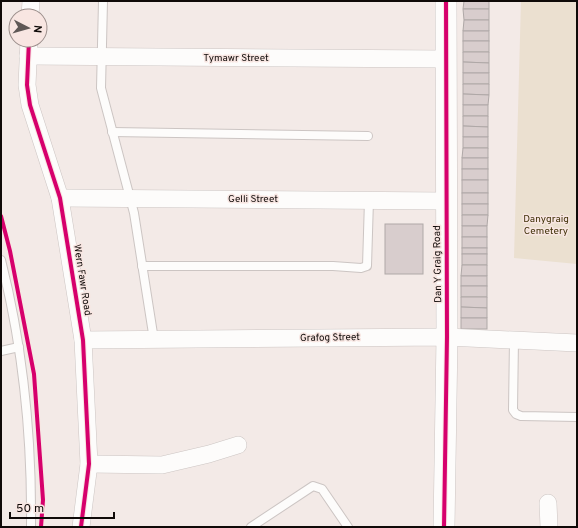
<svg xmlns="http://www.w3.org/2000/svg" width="578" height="528" font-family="Overpass,sans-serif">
<rect width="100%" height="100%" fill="#f3eae7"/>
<polygon fill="#ebe0d0" points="521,1 577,1 577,264 514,258"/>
<g fill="#d8cdcd" stroke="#afa8a7">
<polygon points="464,1 489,1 489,9 463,9"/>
<polygon points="463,9 489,9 489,20 464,20"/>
<polygon points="464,20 489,20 489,31 463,31"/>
<rect x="463" y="31" width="26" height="10"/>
<rect x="463" y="41" width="26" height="11"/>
<polygon points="463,52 489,52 489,63 463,62"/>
<polygon points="463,62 489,63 489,73 463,73"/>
<rect x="463" y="73" width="26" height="11"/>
<polygon points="463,84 489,84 489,95 463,94"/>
<polygon points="463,94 489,95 488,105 463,105"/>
<rect x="463" y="105" width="25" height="11"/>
<polygon points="463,116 488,116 488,127 463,126"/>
<polygon points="463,126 488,127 488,137 463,137"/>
<rect x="463" y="137" width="25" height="11"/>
<polygon points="463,148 488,148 488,158 462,158"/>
<rect x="462" y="158" width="26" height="11"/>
<rect x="462" y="169" width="26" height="11"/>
<rect x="462" y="180" width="26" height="13"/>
<rect x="462" y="193" width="26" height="11"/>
<rect x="462" y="204" width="26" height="11"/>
<polygon points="462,215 488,215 487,226 462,226"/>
<rect x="385" y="224" width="38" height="50"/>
<rect x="462" y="226" width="25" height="11"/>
<rect x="462" y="237" width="25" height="11"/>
<rect x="462" y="248" width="25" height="6"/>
<rect x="462" y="254" width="25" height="11"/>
<polygon points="462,265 487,265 487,276 461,276"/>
<rect x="461" y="276" width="26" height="10"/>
<rect x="461" y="286" width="26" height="11"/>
<polygon points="461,297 487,297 487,308 461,307"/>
<polygon points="461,307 487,308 487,318 461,318"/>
<rect x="461" y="318" width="26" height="11"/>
</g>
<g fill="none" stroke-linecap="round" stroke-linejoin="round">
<defs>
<g id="service">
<polyline points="103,1 101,88 134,213 154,340"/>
<polyline points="112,132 368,136"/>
<path d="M1 260C23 347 32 437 31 527"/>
<polyline points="142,266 333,266 361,268 367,266 369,200"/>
<polyline points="514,339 513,410 516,414 521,416 577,417"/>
<polyline points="1,351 19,347"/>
<polyline points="251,527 313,486 322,489 348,527"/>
</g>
<g id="minor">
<polyline points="30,16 31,1"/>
<polyline points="29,40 27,85 30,105 60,198 83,340 89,464 81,527"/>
<polyline points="28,56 445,59"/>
<polyline points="60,198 445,201"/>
<polyline points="83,340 447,337 577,343"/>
<polyline points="89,464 162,465 209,454 238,445"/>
<polyline points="548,503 549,527"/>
</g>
<polyline id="tertiary" points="444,527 447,337 446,1"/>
</defs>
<use href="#service" stroke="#ccc5c3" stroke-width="10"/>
<use href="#minor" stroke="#ccc5c3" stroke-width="18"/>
<use href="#tertiary" stroke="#ccc5c3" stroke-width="22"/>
<use href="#service" stroke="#fdfcfb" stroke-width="8"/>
<use href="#minor" stroke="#fdfcfb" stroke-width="17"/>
<use href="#tertiary" stroke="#fdfcfb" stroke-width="21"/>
<defs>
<g id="cycleway">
<polyline points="29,40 27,85 30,105 60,198 83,340 89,464 81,527"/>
<polyline points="1,216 10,251 34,374 43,500 41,527"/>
<polyline points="444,527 447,337 446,1"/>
</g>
</defs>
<use href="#cycleway" stroke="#f8e6e2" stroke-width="6"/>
<use href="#cycleway" stroke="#d6006c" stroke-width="4"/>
</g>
<g text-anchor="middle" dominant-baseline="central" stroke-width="3" stroke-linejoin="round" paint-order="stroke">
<g font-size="10" fill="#0f0a08" stroke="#f8e6e2">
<text x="236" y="58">Tymawr Street</text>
<text x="253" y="199">Gelli Street</text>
<text transform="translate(438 264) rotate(-91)">Dan Y Graig Road</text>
<text transform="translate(82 280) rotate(81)">Wern Fawr Road</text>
<text transform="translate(330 338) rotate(-1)">Grafog Street</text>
</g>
<g font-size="10" fill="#3e2f06" stroke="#f8e6e2">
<text x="546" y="219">Danygraig<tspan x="546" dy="12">Cemetery</tspan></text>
</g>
</g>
<rect width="578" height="528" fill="none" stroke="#0f0a08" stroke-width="4"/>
<g transform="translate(28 28) rotate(96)"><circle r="19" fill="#f8e6e2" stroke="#9b8e8b"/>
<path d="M0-3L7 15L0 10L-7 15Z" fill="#5f5856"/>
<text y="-6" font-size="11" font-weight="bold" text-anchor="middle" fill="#0f0a08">N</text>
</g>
<path d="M10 512v6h104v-6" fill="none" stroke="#0f0a08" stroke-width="2"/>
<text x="16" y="512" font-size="12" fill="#0f0a08" stroke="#f8e6e2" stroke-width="3" paint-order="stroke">50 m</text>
</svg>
